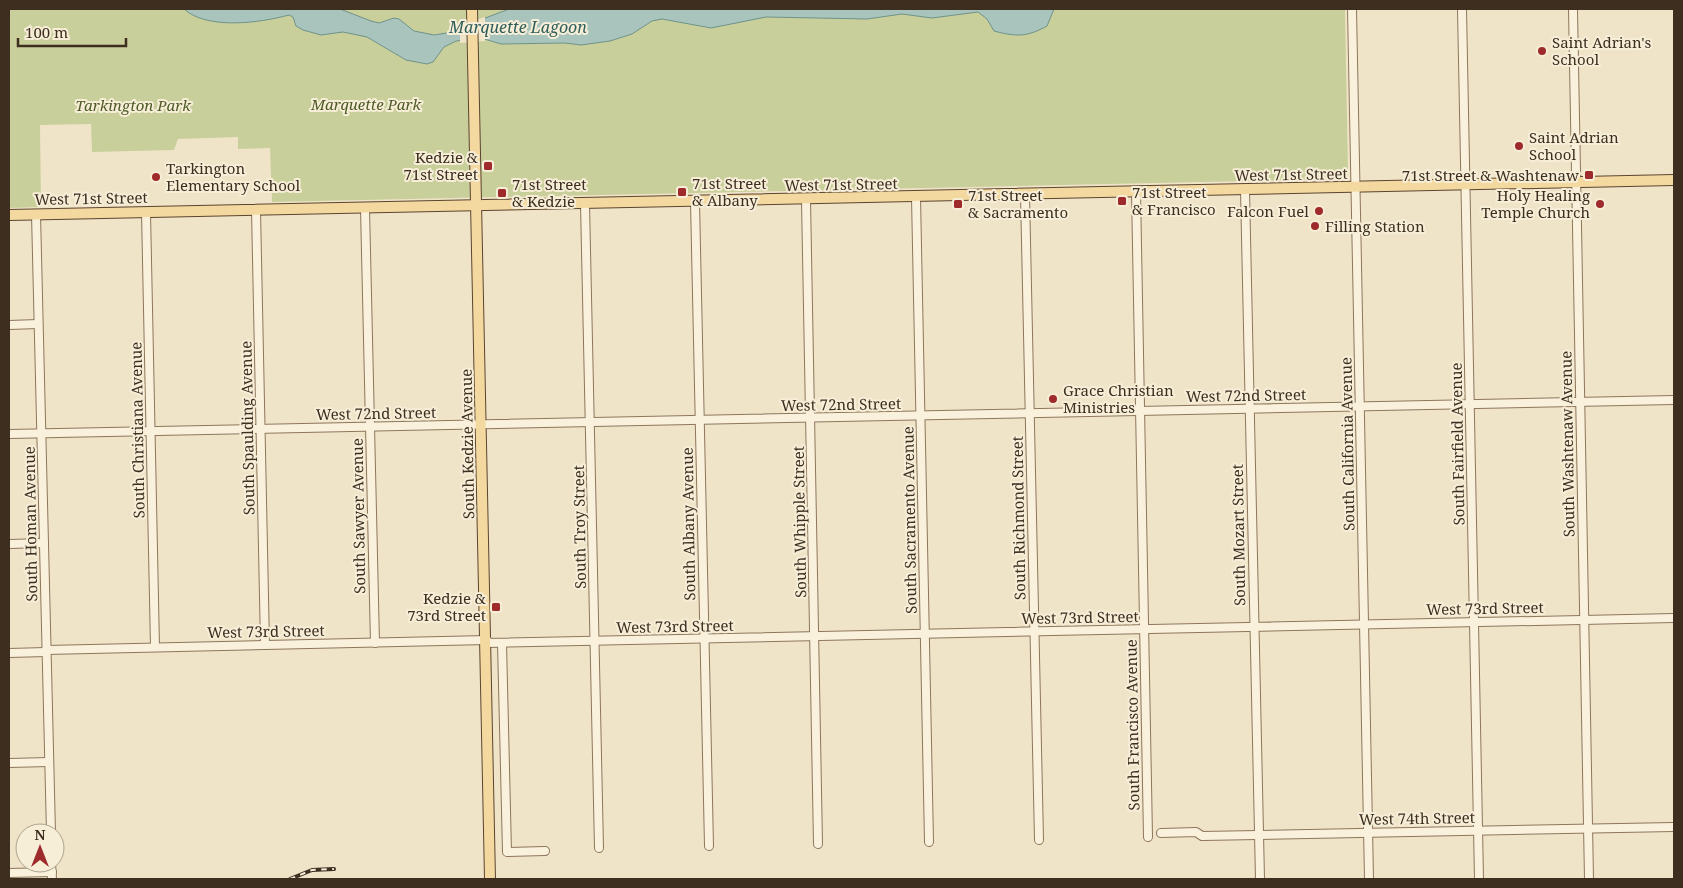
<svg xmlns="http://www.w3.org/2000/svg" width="1683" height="888" font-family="'Noto Serif',serif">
<rect width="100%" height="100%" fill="#f0e4c8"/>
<polygon fill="#c9cf9b" points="9,9 1345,9 1348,172 1347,175 1340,179 272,202 270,148 238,149 238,137 178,139 174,150 92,152 91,124 40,125 41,207 9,208"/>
<path fill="#a9c4bc" stroke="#6f938a" d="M184 9H340L371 21 379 23 394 18 399 19 414 31 434 35 446 33 509 9H1054L1047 26C1027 37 1017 37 994 31L987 19 978 12 932 18 902 14 867 19 766 17 711 28 662 19 652 21 632 34 610 41 581 45 565 43 501 44 481 38 456 41 444 47 433 62 427 64 406 60 367 37 343 32 321 35 303 30 296 26 293 17 289 15C260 23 207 30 184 9Z"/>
<polygon fill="#f0e4c8" points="485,17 485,41 460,43 460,25"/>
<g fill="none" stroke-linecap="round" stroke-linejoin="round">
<defs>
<g id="minor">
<polyline points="1352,9 1369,879"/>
<polyline points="1462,9 1479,879"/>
<polyline points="1573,9 1589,879"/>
<polyline points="1245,190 1260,879"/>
<polyline points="1136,192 1148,837"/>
<polyline points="1025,195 1039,840"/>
<polyline points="916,197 929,842"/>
<polyline points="806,200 818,844"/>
<polyline points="695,202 709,846"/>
<polyline points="585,204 599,848"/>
<polyline points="365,208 375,643"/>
<polyline points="256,210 265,645"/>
<polyline points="146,212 155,647"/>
<polyline points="36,214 51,833"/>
<polyline points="9,325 38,324"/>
<polyline points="9,434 1674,400"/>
<polyline points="9,544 44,543"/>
<polyline points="487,643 1674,618"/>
<polyline points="502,643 507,852 545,851"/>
<polyline points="46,650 487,640"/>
<polyline points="9,653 46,652"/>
<polyline points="9,763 49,762"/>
<polyline points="1161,833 1196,832 1202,836 1674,827"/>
<polyline points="51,863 52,879"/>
<polyline points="9,873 52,872"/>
</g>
<g id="major">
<polyline points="472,9 490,879"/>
<polyline points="9,215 1674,180"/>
</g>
</defs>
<use href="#minor" stroke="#8d765c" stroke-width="10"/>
<use href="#major" stroke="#5b4430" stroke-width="12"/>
<use href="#minor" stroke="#faf1dc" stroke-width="8"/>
<use href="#major" stroke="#f3d9a0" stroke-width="10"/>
<defs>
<polyline id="rail" points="290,879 312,870 334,869"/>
</defs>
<use href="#rail" stroke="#3d2e20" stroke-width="4"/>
<use href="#rail" stroke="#f7eed8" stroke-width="2" stroke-dasharray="5.5" stroke-linecap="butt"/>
</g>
<g fill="#9e2a2b" stroke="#f7eed8" stroke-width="2">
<circle cx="1542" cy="51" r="5"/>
<circle cx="1519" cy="146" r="5"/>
<rect x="483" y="161" width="10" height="10" rx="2.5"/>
<rect x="1584" y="170" width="10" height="10" rx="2.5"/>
<circle cx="156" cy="177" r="5"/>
<rect x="677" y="187" width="10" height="10" rx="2.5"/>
<rect x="497" y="188" width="10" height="10" rx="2.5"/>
<rect x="1117" y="196" width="10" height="10" rx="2.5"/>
<rect x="953" y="199" width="10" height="10" rx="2.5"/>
<circle cx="1600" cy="204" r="5"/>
<circle cx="1319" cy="211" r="5"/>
<circle cx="1315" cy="226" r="5"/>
<circle cx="1053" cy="399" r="5"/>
<rect x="491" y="602" width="10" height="10" rx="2.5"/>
</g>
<g text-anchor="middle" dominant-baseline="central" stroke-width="4" stroke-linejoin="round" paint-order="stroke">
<g font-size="15" fill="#3d2e20" stroke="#f7eed8" text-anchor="start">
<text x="1552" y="42">Saint Adrian's<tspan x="1552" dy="17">School</tspan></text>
<text x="1529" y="137">Saint Adrian<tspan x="1529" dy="17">School</tspan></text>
<text x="478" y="157" text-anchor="end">Kedzie &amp;<tspan x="478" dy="17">71st Street</tspan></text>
<text x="166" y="168">Tarkington<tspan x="166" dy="17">Elementary School</tspan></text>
<text x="1579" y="175" text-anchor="end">71st Street &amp; Washtenaw</text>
<text x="692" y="183">71st Street<tspan x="692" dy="17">&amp; Albany</tspan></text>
<text x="512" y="184">71st Street<tspan x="512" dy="17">&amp; Kedzie</tspan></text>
<text x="1132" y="192">71st Street<tspan x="1132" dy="17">&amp; Francisco</tspan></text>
<text x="968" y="195">71st Street<tspan x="968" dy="17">&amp; Sacramento</tspan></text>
<text x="1590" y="195" text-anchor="end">Holy Healing<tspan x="1590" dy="17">Temple Church</tspan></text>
<text x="1309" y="211" text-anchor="end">Falcon Fuel</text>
<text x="1325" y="226">Filling Station</text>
<text x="1063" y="390">Grace Christian<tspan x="1063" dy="17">Ministries</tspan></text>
<text x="486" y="598" text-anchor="end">Kedzie &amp;<tspan x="486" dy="17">73rd Street</tspan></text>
</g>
<g font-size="15" font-style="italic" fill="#4d5a26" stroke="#f7eed8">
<text x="366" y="104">Marquette Park</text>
<text x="133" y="105">Tarkington Park</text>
</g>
<g font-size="15" fill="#3d2e20" stroke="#f7eed8">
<text transform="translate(1291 174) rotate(-1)">West 71st Street</text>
<text transform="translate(841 184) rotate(-1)">West 71st Street</text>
<text transform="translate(91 198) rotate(-1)">West 71st Street</text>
<text transform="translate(1246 395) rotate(-1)">West 72nd Street</text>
<text transform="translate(841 404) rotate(-1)">West 72nd Street</text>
<text transform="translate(376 413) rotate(-1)">West 72nd Street</text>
<text transform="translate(247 428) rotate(-91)">South Spaulding Avenue</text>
<text transform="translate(137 430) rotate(-91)">South Christiana Avenue</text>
<text transform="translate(467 444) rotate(-91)">South Kedzie Avenue</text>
<text transform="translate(1347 444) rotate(-91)">South California Avenue</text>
<text transform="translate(1457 444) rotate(-91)">South Fairfield Avenue</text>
<text transform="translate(1567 444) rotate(-91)">South Washtenaw Avenue</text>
<text transform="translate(358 516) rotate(-91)">South Sawyer Avenue</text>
<text transform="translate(1018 518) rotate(-91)">South Richmond Street</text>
<text transform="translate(909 520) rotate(-91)">South Sacramento Avenue</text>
<text transform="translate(799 522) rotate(-91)">South Whipple Street</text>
<text transform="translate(30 524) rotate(-91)">South Homan Avenue</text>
<text transform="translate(688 524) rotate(-91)">South Albany Avenue</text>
<text transform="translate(579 527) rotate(-91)">South Troy Street</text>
<text transform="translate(1238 535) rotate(-91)">South Mozart Street</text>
<text transform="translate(1485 608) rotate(-1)">West 73rd Street</text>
<text transform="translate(1080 617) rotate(-1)">West 73rd Street</text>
<text transform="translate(675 626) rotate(-1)">West 73rd Street</text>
<text transform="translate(266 631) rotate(-1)">West 73rd Street</text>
<text transform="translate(1132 725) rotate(-91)">South Francisco Avenue</text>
<text transform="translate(1417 818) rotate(-1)">West 74th Street</text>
</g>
<g font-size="16" font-style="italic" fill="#2f5d5a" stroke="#f7eed8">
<text x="518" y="27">Marquette Lagoon</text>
</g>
</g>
<rect width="1683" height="888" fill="none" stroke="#3d2e20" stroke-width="20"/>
<g transform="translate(40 848)"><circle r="24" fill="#f7eed8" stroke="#ada18e"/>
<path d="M0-4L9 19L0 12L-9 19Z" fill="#9e2a2b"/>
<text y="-8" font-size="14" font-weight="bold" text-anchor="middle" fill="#3d2e20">N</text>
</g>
<path d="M18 38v8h108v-8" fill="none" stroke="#3d2e20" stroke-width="2.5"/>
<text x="25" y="38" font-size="15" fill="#3d2e20" stroke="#f7eed8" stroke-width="4" paint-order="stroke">100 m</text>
</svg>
